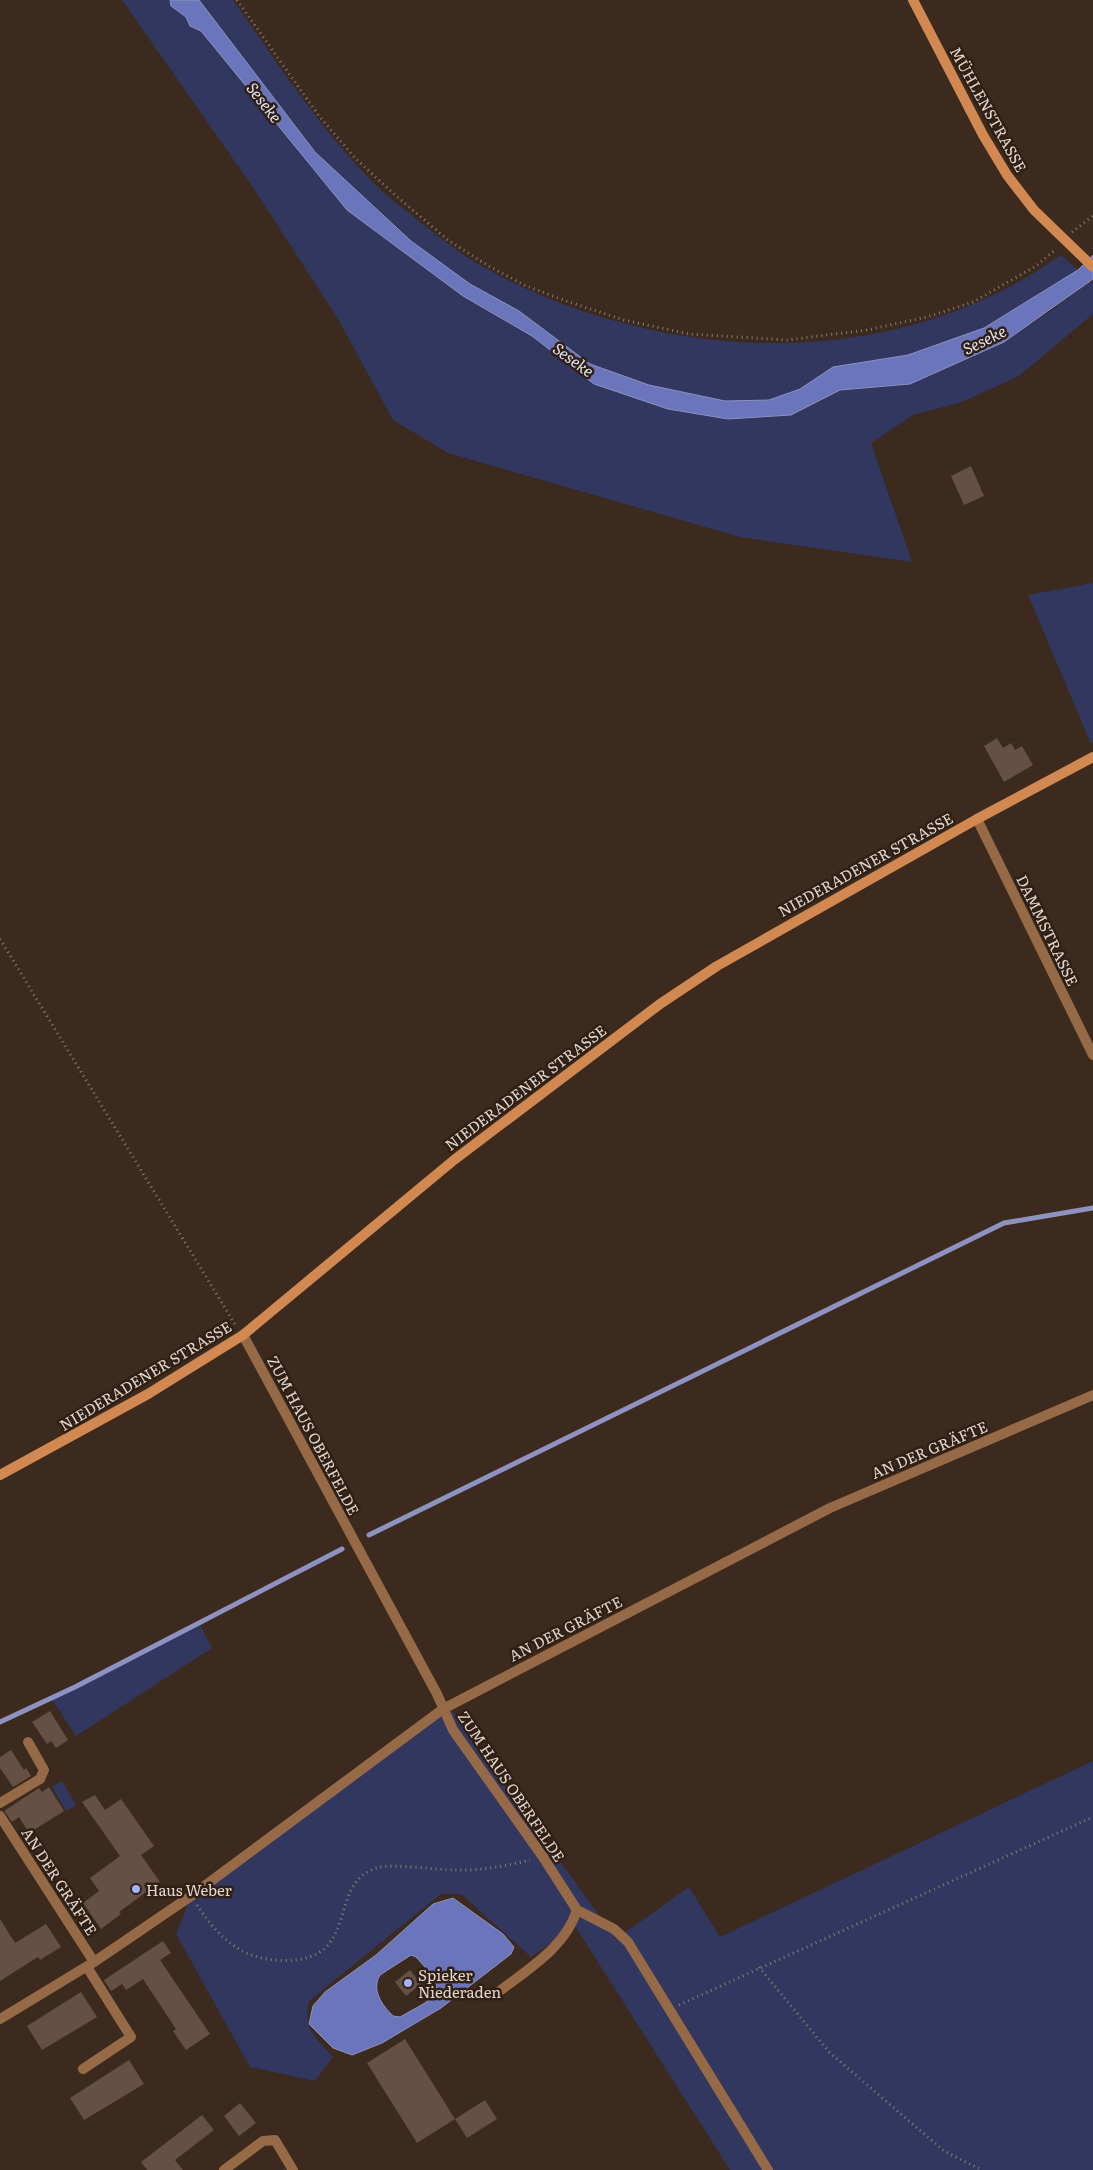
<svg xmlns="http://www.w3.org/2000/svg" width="1093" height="2170" font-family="Literata,serif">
<rect width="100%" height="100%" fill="#3b2a1d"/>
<g fill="#31375f">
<polygon points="122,0 170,0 171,6 186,17 190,26 201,31 347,210 463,296 532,336 594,384 791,415 840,390 910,384 1004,342 1052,310 1090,281 1093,284 1093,314 1019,376 962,402 913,415 871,443 912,562 740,537 448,453 393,420 338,319 254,189"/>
<path d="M199 0H233C279 65 323 134 381 190 391 200 404 208 415 218 438 236 461 255 487 269 663 365 893 375 1061 255L1078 270 984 328 908 355 833 367 800 389 769 400 725 401 649 385 590 364 519 311 470 284 411 241 315 152Z"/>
<polygon points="1093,583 1093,742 1091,744 1028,595"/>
<polygon points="199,1623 212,1648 76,1736 51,1698"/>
<path d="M450 1708 616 1939 689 1887 720 1937 1093 1761V2170H730L575 1926 531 1957 461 1894H441L309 2001C303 2031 315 2036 333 2057L315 2081 250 2067 176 1934 191 1896Z"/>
<polygon points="62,1781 76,1805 66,1811 52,1787"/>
</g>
<g fill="#6a75bb" stroke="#8e92c1" fill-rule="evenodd">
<polygon points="170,0 199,0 315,152 411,241 470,284 519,311 590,364 649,385 725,401 769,400 800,389 833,367 908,355 984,328 1078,270 1093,255 1093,279 1004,342 910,384 840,390 791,415 728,419 668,409 594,384 532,336 463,296 347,210 201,31 190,26 186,17 171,6"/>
<path d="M453 1898 503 1934 514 1947 511 1954 441 2008 382 2043 352 2055 333 2048 309 2024 313 2006 325 1992 376 1955 433 1904ZM411 1955 416 1957 433 1976 437 1986 435 1992 425 2003 400 2017 393 2016C382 2005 371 1990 380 1975Z"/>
</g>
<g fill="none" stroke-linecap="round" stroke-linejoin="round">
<g stroke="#8e92c1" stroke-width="5">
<polyline points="369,1535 1004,1223 1093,1208"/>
<polyline points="0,1722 75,1687 342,1549"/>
</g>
</g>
<g fill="#645144">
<polygon points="971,466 984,496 964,505 951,476"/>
<polygon points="997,738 1003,748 1011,743 1015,750 1022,746 1033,765 1004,782 984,746"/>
<polygon points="50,1711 68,1740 56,1748 51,1741 47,1744 32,1722"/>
<polygon points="11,1750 24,1770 26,1768 31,1776 13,1787 0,1768 0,1757"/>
<polygon points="49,1787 64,1811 29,1833 19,1817 12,1822 4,1811 39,1788 42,1792"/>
<polygon points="95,1795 105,1810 121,1799 154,1846 141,1855 160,1882 119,1912 121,1914 101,1929 83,1903 99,1891 90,1878 120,1856 82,1802"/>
<polygon points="0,1919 15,1943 46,1924 61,1947 40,1960 38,1957 0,1981"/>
<polygon points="163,1941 171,1953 160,1960 210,2034 186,2050 173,2031 176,2029 143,1979 126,1990 122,1984 111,1991 104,1980"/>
<polygon points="410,1970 421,1984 406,1996 395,1982"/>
<polygon points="81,1992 97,2017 42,2050 27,2026"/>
<polygon points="405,2039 455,2119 417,2143 367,2063"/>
<polygon points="129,2060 144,2084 84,2120 70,2098"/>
<polygon points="485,2100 497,2119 467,2138 455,2119"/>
<polygon points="240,2103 256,2123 239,2136 224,2116"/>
<polygon points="202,2115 214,2130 175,2160 183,2170 147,2170 141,2162"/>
</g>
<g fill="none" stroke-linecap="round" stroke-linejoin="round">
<g stroke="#8a7c71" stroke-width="3" stroke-dasharray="1 4" stroke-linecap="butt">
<polyline points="237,0 319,116 355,158 395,195 448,240 487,265 524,285 566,301 624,320 689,334 787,340 867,330 927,317 973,302 1036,266 1056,249"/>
<polyline points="1072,232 1093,216"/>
<polyline points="0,939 236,1326"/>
<path d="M197 1905C208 1922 222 1939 239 1949 260 1963 310 1967 328 1945 349 1919 340 1881 376 1868 391 1863 436 1870 455 1870 480 1871 506 1866 530 1860"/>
<polyline points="759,1967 829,2052 944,2151 982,2170"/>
<polyline points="679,2005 1093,1817"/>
</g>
<g stroke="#966947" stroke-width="10">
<polyline points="28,1742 44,1770 40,1779"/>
<path d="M501 1990C530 1968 566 1946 577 1910"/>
</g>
<g stroke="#966947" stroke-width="10">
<polyline points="977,819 1093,1055"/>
<polyline points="243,1335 437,1694 453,1730 543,1857 577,1910 614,1929 628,1942 768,2170"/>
<polyline points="0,1803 40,1779"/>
<polyline points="0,1816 94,1962"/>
<polyline points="0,2019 94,1962 191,1896 443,1709 830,1508 1093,1395"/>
<polyline points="83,2069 131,2037 87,1967"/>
<polyline points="224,2170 263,2141 275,2140 293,2170"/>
</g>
<g stroke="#d18951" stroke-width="10">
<polyline points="913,0 983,135 1007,175 1034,210 1093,267"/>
<polyline points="0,1475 148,1394 243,1335 454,1160 660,1004 717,966 977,819 1093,757"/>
</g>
</g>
<g fill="#a4b2fc" stroke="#302014" stroke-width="2">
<circle cx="136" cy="1889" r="5"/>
<circle cx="408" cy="1983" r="5"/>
</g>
<g text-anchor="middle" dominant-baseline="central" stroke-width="5" stroke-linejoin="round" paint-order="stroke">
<g font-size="15" fill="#e2d7cf" stroke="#302014">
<text transform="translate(989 109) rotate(61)">MÜHLENSTRASSE</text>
<text transform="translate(865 864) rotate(-29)">NIEDERADENER STRASSE</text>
<text transform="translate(1048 930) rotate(64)">DAMMSTRASSE</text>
<text transform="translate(525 1087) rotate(-37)">NIEDERADENER STRASSE</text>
<text transform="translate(145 1375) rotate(-31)">NIEDERADENER STRASSE</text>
<text transform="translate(314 1435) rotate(62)">ZUM HAUS OBERFELDE</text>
<text transform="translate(929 1449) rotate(-23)">AN DER GRÄFTE</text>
<text transform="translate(565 1628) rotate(-27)">AN DER GRÄFTE</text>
<text transform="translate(512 1786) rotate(56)">ZUM HAUS OBERFELDE</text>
<text transform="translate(60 1881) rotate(57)">AN DER GRÄFTE</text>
</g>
<g font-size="15" fill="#e2d7cf" stroke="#302014" text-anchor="start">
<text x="146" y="1889">Haus Weber</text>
<text x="418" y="1974">Spieker<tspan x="418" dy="17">Niederaden</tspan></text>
</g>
<g font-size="16" font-style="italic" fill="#dee2f6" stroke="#302014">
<text transform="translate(265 102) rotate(52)">Seseke</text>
<text transform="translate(984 339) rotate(-26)">Seseke</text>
<text transform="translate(574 359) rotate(36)">Seseke</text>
</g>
</g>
</svg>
